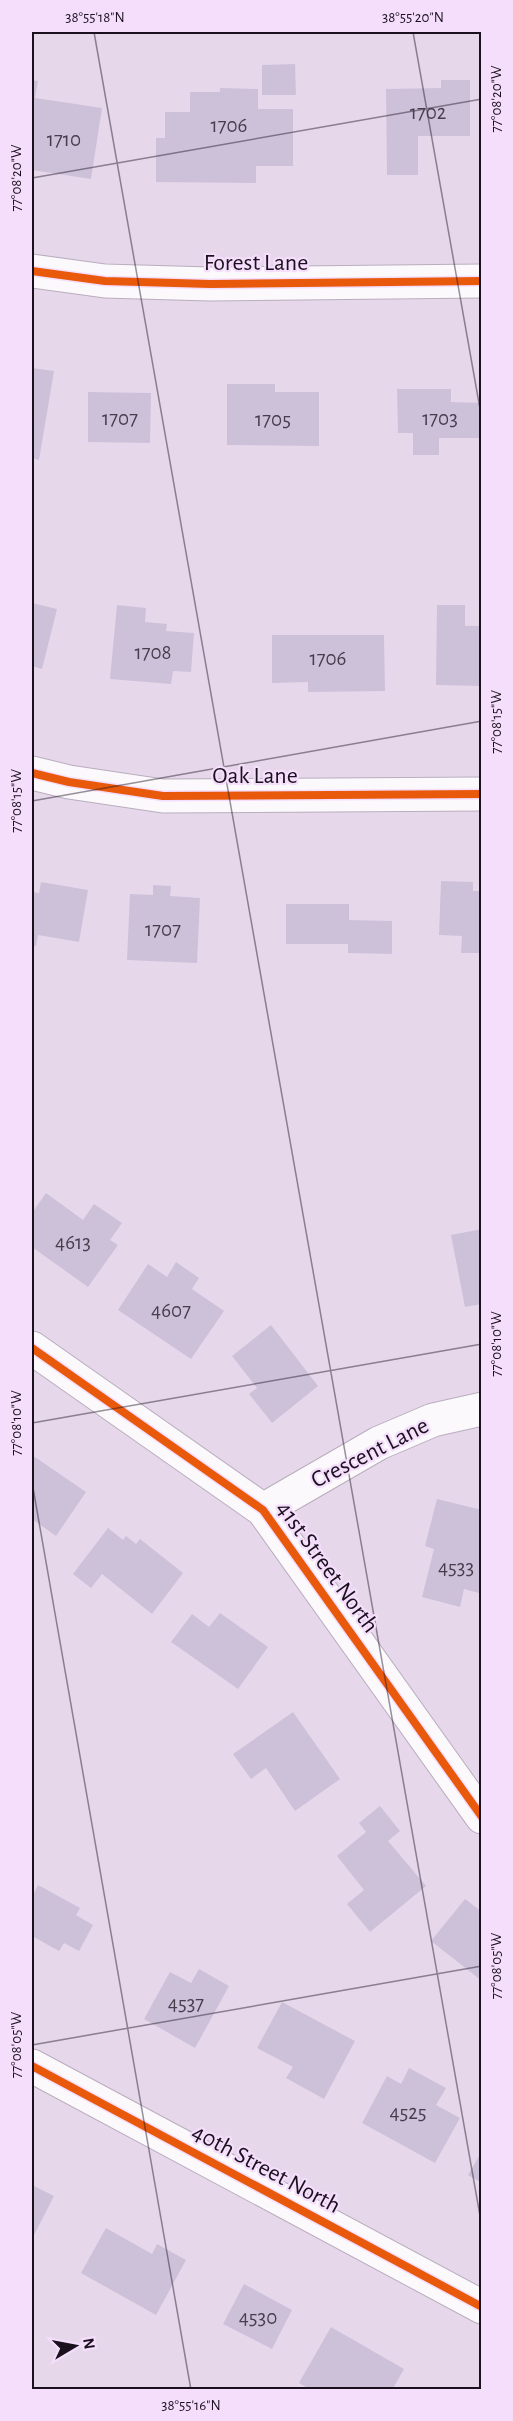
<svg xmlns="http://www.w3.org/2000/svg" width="513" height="2421" font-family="'Alegreya Sans',sans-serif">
<rect width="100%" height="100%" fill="#e6d7eb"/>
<g fill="#cdc1da">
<polygon points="295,64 296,95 262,95 262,65"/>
<polygon points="32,80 38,81 35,98 102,108 91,179 32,170"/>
<polygon points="441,80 470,80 470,136 418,136 418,175 387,175 386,89 441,88"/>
<polygon points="220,88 258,89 258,109 293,109 293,166 256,166 256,183 156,182 156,138 165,138 165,112 190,112 190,92 220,92"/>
<polygon points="32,368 54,371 39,460 32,458"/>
<polygon points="227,384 275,384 275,392 319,392 319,446 227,445"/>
<polygon points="397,389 451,389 451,402 482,403 482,438 439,438 439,455 413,455 413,433 398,433"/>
<polygon points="88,392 151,393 150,443 88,442"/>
<polygon points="32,603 57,609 42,669 32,666"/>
<polygon points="117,605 146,608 145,622 167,624 166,631 194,633 191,672 173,671 171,684 110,679"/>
<polygon points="437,605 465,605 465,626 482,626 482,686 436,685"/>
<polygon points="272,635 384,635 385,691 308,692 308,682 272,683"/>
<polygon points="441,881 473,882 473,891 482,891 482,953 461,953 462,936 439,935"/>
<polygon points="41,882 88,890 79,942 38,935 36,946 32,946 32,892 39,893"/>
<polygon points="153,885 171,886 170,896 200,898 197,963 127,960 130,894 153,895"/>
<polygon points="286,904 349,904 349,920 392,921 392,954 348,953 348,944 286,944"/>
<polygon points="46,1193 83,1220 94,1204 122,1223 110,1240 118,1245 88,1287 32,1247 32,1213"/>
<polygon points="482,1229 482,1304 465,1307 451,1235"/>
<polygon points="176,1262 199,1278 192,1289 224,1311 191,1359 118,1310 148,1264 167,1277"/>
<polygon points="271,1325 318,1386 272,1423 249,1394 257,1388 232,1356"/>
<polygon points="32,1455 86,1492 56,1536 32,1519"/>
<polygon points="437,1499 482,1510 482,1585 479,1593 464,1589 460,1607 422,1597 434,1549 425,1546"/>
<polygon points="108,1528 123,1540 126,1536 136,1544 140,1539 183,1573 152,1614 102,1574 91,1588 73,1574"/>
<polygon points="220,1613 268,1647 238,1689 171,1642 192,1614 209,1627"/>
<polygon points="293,1712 340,1779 295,1811 266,1768 251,1779 233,1754"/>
<polygon points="380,1806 400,1831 388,1841 426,1886 370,1932 347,1904 364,1890 337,1856 366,1832 359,1823"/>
<polygon points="38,1885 80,1908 76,1915 93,1925 79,1951 64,1943 59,1951 32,1936 32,1897"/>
<polygon points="465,1899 482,1912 482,1981 431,1941"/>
<polygon points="199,1969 229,1986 195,2048 144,2019 170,1972 191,1983"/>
<polygon points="282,2002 355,2041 324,2099 286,2078 293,2067 257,2048"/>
<polygon points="409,2068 446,2088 436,2105 460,2118 435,2163 362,2123 387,2076 401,2084"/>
<polygon points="482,2151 482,2183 468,2175"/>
<polygon points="32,2185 54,2196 32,2239"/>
<polygon points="106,2228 152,2254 157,2244 186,2260 156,2315 81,2273"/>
<polygon points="244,2284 292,2310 272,2349 223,2324"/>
<polygon points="331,2327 404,2369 392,2390 330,2390 327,2388 326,2390 311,2390 299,2383"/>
</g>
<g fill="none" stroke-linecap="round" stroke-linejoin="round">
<defs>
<g id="minor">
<polyline points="32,271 105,281 210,284 482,281"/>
<polyline points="32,773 69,782 163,796 482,794"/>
<polyline points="32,1348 263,1510 482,1817"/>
<polyline points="263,1510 379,1443 433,1420 482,1409"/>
<polyline points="32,2066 482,2307"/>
</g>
</defs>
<use href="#minor" stroke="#b9aebd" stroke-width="35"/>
<use href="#minor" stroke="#fbf9fc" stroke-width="33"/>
<defs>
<g id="cycleway">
<polyline points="32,271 105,281 210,284 482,281"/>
<polyline points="32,773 69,782 163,796 482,794"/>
<polyline points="32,1348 263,1510 482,1817"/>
<polyline points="32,2066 482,2307"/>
</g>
</defs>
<use href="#cycleway" stroke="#f5defc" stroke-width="11"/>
<use href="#cycleway" stroke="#e8590c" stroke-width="8"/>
</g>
<path fill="none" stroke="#1b111e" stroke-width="1.5" stroke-opacity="0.45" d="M94 32 482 2227M413 32 482 420M32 178 482 99M32 801 482 721M32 1423 482 1344M32 1482 191 2390M32 2045 482 1966"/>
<g text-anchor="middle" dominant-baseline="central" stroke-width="4.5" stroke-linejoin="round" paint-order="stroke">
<g font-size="21" fill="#483d4d">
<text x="428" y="112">1702</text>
<text x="229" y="125">1706</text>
<text x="64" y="139">1710</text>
<text x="120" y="418">1707</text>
<text x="440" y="418">1703</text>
<text x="273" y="419">1705</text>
<text x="153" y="652">1708</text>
<text x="328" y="658">1706</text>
<text x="163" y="929">1707</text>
<text x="73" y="1242">4613</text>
<text x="171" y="1310">4607</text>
<text x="456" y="1567">4533</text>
<text x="186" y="2003">4537</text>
<text x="408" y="2112">4525</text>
<text x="258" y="2317">4530</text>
</g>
<g font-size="24" fill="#1b111e" stroke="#f5defc">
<text x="256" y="263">Forest Lane</text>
<text x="255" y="776">Oak Lane</text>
<text transform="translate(370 1453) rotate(-27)">Crescent Lane</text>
<text transform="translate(327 1567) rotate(54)">41st Street North</text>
<text transform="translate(266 2169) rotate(28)">40th Street North</text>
</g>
</g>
<rect width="513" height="2421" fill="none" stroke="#f5defc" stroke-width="66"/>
<g transform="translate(75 2346) rotate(80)" stroke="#f5defc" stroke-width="4.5" paint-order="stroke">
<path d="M0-4.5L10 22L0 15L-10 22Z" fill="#1b111e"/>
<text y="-9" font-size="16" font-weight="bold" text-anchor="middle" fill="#1b111e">N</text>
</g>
<rect x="33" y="33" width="447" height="2355" fill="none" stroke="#1b111e" stroke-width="2"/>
<g font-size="15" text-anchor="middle" fill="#1b111e">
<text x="95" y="22">38°55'18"N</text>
<text x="413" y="22">38°55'20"N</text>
<text transform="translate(496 99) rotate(-90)" y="5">77°08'20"W</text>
<text transform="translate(16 178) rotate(-90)" y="5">77°08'20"W</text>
<text transform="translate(496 722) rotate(-90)" y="5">77°08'15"W</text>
<text transform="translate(16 801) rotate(-90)" y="5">77°08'15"W</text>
<text transform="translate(496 1344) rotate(-90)" y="5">77°08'10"W</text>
<text transform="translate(16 1423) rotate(-90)" y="5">77°08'10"W</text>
<text transform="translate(496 1966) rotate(-90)" y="5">77°08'05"W</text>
<text transform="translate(16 2045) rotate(-90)" y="5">77°08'05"W</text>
<text x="191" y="2410">38°55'16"N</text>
</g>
</svg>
